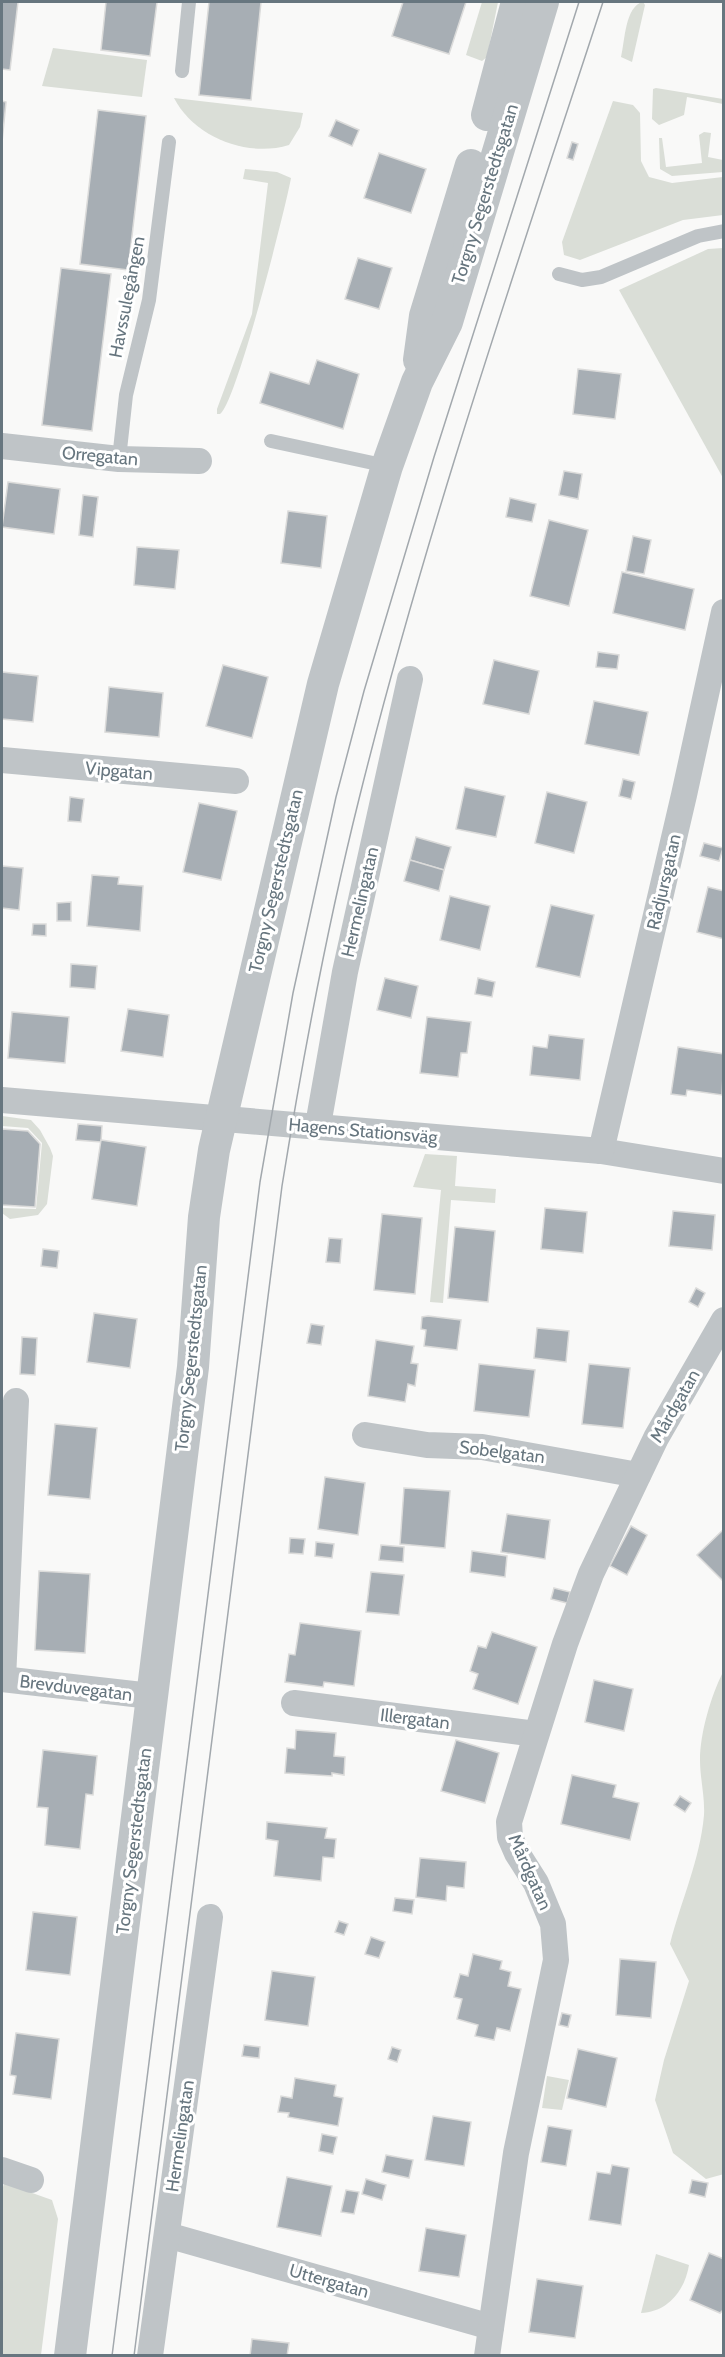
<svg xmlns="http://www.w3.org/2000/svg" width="725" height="2357" font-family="Cabin,sans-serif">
<rect width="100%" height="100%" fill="#f9f9f8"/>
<g fill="#daded7">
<polygon points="482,2 498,2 487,57 482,61 466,55"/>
<path d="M643 2 645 5 632 62 621 57C625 41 625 6 643 2Z"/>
<polygon points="53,48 147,60 142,97 42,86"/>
<polygon points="656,88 723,99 723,104 687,97 684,115 659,125 652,119 653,89"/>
<path d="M174 98 303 113 300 127 289 145C247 158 194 137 174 98Z"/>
<polygon points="613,101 633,105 640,113 641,161 649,177 672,183 723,177 723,215 683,220 580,260 564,255 562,242"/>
<polygon points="704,132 711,133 708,157 723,160 723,172 672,176 660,169 659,138 662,138 666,167 702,163 699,135"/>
<path d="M245 169 277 172 291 178C286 207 236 404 220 414H217V409L252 314 268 183 243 179Z"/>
<polygon points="723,248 724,248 723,478 619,290 708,249"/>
<polygon points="2,1116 31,1120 40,1130 50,1148 53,1156 47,1204 38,1215 10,1219 2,1213 2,1208 36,1209 42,1143 28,1128 2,1126"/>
<polygon points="425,1154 457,1156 455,1186 496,1189 495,1203 451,1200 443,1303 430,1302 441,1190 413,1187"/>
<path d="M723 1672 724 2174 706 2179 673 2153 655 2100 664 2060 689 1981 670 1944C681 1901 700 1860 704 1815 705 1797 700 1778 700 1760 700 1733 711 1696 723 1672Z"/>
<polygon points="547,2076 569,2080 562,2110 542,2108"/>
<polygon points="4,2183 52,2200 58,2219 41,2355 2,2356 2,2191"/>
<path d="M656 2254 689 2265C685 2290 668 2312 641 2313Z"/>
</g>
<g fill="#a7aeb4" stroke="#dbdbda" stroke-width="1.5">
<polygon points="2,2 18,2 10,70 2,69"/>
<polygon points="106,2 157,2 150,56 101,50"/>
<polygon points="209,2 261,2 251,100 199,95"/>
<polygon points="403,2 466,2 449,54 392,36"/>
<polygon points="2,101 6,102 2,142"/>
<polygon points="98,110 146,116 128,270 80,264"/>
<polygon points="336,120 359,130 352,146 329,136"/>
<polygon points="572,142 578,144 573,160 567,158"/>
<polygon points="379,153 426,169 411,213 364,198"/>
<polygon points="358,258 392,268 379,309 345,299"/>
<polygon points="61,268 111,274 92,431 42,425"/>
<polygon points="317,360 359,374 343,429 260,403 270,372 309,384"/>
<polygon points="578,369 621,374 615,419 573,414"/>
<polygon points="564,471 582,474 578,499 559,495"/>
<polygon points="8,482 60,489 54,534 2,527"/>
<polygon points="83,495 98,497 93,537 79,535"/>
<polygon points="510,498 536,504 532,522 506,517"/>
<polygon points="288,511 327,516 321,568 281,563"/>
<polygon points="549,520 588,530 569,606 530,596"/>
<polygon points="633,536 651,540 644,574 626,571"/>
<polygon points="137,547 179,550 175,589 134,585"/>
<polygon points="622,572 694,589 685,630 613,613"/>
<polygon points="598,652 619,655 617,669 596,667"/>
<polygon points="494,660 539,671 529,714 483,704"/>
<polygon points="223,665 268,677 252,738 206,726"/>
<polygon points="2,672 38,676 33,722 2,719"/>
<polygon points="109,687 163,693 159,737 105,732"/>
<polygon points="594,701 648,712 639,755 585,744"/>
<polygon points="623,779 635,782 631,799 619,796"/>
<polygon points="465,787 505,796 496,837 456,829"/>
<polygon points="547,792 587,802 574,853 535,843"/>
<polygon points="70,797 84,799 81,822 68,821"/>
<polygon points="199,803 237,811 221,880 183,872"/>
<polygon points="416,837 451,847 444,870 410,860"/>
<polygon points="704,843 723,848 719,861 700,856"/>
<polygon points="410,860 444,870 439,891 404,881"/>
<polygon points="2,866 23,868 19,910 2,908"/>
<polygon points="92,875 119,877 118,884 143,886 140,931 87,926"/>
<polygon points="708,887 724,891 724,939 697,932"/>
<polygon points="450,896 490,906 480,950 440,940"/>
<polygon points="71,902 71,921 57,921 57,903"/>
<polygon points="551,905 594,915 580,977 536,967"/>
<polygon points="33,924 46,924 46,936 32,935"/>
<polygon points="71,964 97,966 95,989 70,987"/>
<polygon points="385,978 418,986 411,1018 377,1010"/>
<polygon points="478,978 495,982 492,997 475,994"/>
<polygon points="128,1009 169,1015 163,1057 121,1051"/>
<polygon points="12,1012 69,1017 65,1063 8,1058"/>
<polygon points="427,1017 471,1022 467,1053 461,1053 458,1077 420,1073"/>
<polygon points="549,1035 584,1039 580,1080 530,1075 533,1046 547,1048"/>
<polygon points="678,1047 724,1054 722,1095 687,1090 686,1096 671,1094"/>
<polygon points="78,1124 102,1126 101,1142 76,1140"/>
<polygon points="2,1129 28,1131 40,1144 35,1207 2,1205"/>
<polygon points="101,1140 146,1147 137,1206 92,1199"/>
<polygon points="545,1208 587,1212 583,1253 541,1249"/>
<polygon points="673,1211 715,1215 712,1250 669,1246"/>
<polygon points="382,1214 422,1218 415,1294 374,1290"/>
<polygon points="455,1227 495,1231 488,1302 448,1298"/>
<polygon points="329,1238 342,1239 340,1263 326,1262"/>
<polygon points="43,1249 59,1251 57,1268 41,1266"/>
<polygon points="696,1288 705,1293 698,1307 689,1302"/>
<polygon points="94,1313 137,1319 130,1368 87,1362"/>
<polygon points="428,1316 461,1320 457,1350 424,1346 426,1330 421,1329 422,1317"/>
<polygon points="311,1324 324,1326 321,1345 307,1343"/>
<polygon points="537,1328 569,1331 566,1362 534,1358"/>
<polygon points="22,1337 37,1338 35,1375 20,1374"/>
<polygon points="376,1340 414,1346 411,1363 418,1364 415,1386 408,1384 405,1402 368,1396"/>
<polygon points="479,1364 535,1370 529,1417 474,1411"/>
<polygon points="589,1364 630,1368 623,1428 582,1424"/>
<polygon points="55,1424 97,1428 90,1499 48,1495"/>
<polygon points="325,1477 365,1483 358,1535 318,1529"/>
<polygon points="404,1488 450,1491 445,1548 400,1544"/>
<polygon points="507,1514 550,1520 545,1559 501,1552"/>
<polygon points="631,1526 647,1535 627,1575 610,1566"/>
<polygon points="724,1529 724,1582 697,1555"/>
<polygon points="290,1538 305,1539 303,1554 289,1553"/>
<polygon points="316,1542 334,1544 332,1558 315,1556"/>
<polygon points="381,1545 404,1547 403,1562 379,1560"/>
<polygon points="472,1551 507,1556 505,1577 470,1572"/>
<polygon points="39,1571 90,1574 85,1653 35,1650"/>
<polygon points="371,1572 404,1575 399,1615 366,1612"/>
<polygon points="554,1588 570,1592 567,1603 551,1599"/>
<polygon points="300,1623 361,1631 354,1686 324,1682 323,1687 285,1682 289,1654 295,1655"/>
<polygon points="492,1632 537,1647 518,1704 473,1689 478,1674 470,1671 478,1646 486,1648"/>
<polygon points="594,1680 633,1689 624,1731 585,1722"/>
<polygon points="296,1730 336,1733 334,1756 345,1757 344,1775 332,1773 332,1776 285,1773 287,1748 295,1749"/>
<polygon points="456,1740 499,1753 485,1803 441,1791"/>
<polygon points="43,1750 97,1756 93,1795 86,1794 80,1849 45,1845 48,1808 37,1807"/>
<polygon points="572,1775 616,1785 613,1797 639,1803 630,1840 561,1824"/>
<polygon points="680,1796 691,1803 685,1812 674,1805"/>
<polygon points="267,1822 327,1828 325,1838 336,1839 334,1858 323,1857 321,1881 274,1876 278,1841 266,1839"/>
<polygon points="420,1858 466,1862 464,1888 447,1886 446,1901 416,1897"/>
<polygon points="395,1898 414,1900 412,1914 393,1911"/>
<polygon points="33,1912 77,1917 70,1975 26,1970"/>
<polygon points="339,1921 348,1924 344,1935 335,1932"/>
<polygon points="371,1937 385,1942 379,1958 365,1954"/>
<polygon points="473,1954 502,1961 500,1969 511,1972 508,1986 521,1989 510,2031 497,2028 494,2040 475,2036 478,2025 457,2019 462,1999 454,1997 460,1974 468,1976"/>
<polygon points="620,1959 656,1962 651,2018 616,2015"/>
<polygon points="272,1971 315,1977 308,2026 265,2020"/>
<polygon points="562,2013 571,2015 568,2027 559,2025"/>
<polygon points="16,2033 59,2039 51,2099 13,2094 16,2076 10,2075"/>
<polygon points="244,2045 260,2047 259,2058 242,2056"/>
<polygon points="392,2047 401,2050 397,2062 388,2059"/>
<polygon points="578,2049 617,2058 606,2107 567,2098"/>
<polygon points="295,2078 336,2085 334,2096 343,2098 338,2126 288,2117 289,2113 278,2112 281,2096 292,2098"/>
<polygon points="433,2116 471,2122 464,2166 425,2160"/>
<polygon points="548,2126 572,2130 566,2166 541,2162"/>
<polygon points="322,2134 337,2137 333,2154 319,2151"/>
<polygon points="386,2155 413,2160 409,2178 382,2172"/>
<polygon points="612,2165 629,2168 621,2225 589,2220 597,2172 610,2174"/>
<polygon points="287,2177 332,2186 321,2236 277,2227"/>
<polygon points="366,2179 386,2185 382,2200 362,2194"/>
<polygon points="692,2180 708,2183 705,2197 689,2193"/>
<polygon points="346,2190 359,2192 354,2214 341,2212"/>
<polygon points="426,2228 466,2235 459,2277 419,2271"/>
<polygon points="709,2253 724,2259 724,2309 720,2313 690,2300"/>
<polygon points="537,2279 583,2286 575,2338 529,2332"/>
<polygon points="252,2339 289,2343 287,2356 250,2356"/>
</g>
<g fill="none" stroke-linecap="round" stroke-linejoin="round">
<g stroke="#bfc4c7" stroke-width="14">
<polyline points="182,71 189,2"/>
<polyline points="559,274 582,280 601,277 698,236 724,231"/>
<polyline points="271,441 387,466"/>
<polyline points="119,459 126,395 149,300 169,142"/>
</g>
<g stroke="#bfc4c7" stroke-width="26">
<polyline points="2,446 119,459 199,461"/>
<polyline points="2,760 236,781"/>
<polyline points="2,1100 601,1151 724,1171"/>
<polyline points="318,1125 345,972 410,679"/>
<polyline points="601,1151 684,795 724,612"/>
<polyline points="365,1435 427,1445 482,1447 638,1475"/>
<polyline points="2,1679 151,1696"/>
<polyline points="3,1679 16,1401"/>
<polyline points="294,1703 536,1734"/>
<polyline points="2,2170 31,2180"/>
<polyline points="167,2235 491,2327"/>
<polyline points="150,2356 210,1917"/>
<polyline points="487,2356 516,2153 556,1960 553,1924 536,1883 517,1853 510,1837 509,1822 565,1644 591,1574 656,1438 724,1320"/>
</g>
<g stroke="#bfc4c7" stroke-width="32">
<polyline points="487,115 517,2"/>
<polyline points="419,360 425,316 471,165"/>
<polyline points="70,2356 193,1367 204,1217 214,1150 323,684 387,466 417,382 447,322 543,2"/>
</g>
<g stroke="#a2a8ad" stroke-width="1.5">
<polyline points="112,2356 260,1182 293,993 336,797 364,691 434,457 579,2"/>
<path d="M134 2356 282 1186C303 1056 327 927 359 799 426 529 517 265 603 2"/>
</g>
</g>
<g text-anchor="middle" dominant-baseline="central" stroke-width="6" stroke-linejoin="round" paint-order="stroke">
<g font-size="18" fill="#67767f" stroke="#fff">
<text transform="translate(485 194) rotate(-73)">Torgny Segerstedtsgatan</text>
<text transform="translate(127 297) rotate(-79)">Havssulegången</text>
<text transform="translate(100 456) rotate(5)">Orregatan</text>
<text transform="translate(119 771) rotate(5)">Vipgatan</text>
<text transform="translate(276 881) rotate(-77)">Torgny Segerstedtsgatan</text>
<text transform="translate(664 882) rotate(-77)">Rådjursgatan</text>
<text transform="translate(360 902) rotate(-77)">Hermelingatan</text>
<text transform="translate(363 1131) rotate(5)">Hagens Stationsväg</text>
<text transform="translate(191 1358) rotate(-84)">Torgny Segerstedtsgatan</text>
<text transform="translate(675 1406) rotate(-60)">Mårdgatan</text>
<text transform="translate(502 1452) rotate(7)">Sobelgatan</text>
<text transform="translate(76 1688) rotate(7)">Brevduvegatan</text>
<text transform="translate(415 1719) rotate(7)">Illergatan</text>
<text transform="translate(134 1841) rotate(-83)">Torgny Segerstedtsgatan</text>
<text transform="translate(530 1872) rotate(66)">Mårdgatan</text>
<text transform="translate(180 2136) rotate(-82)">Hermelingatan</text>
<text transform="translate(329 2281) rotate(16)">Uttergatan</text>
</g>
</g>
<rect width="725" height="2357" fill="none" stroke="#67767f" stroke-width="6"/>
</svg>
